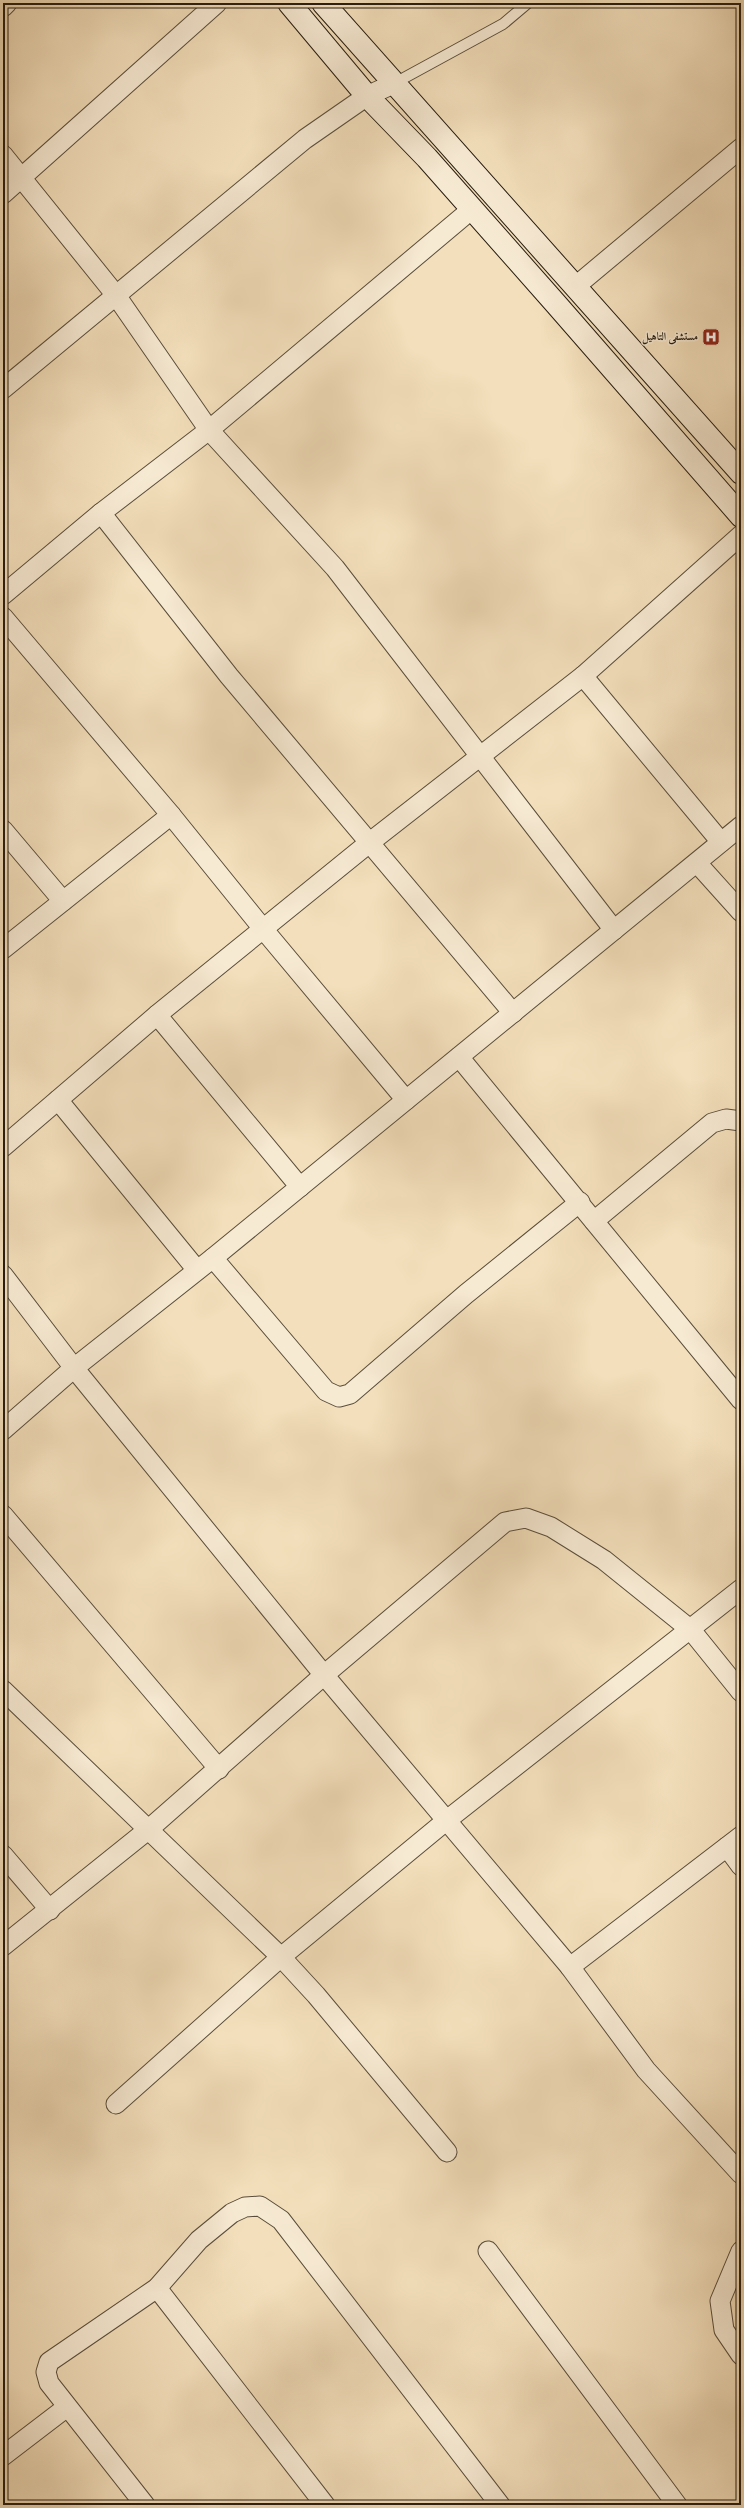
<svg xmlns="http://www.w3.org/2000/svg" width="744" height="2508" font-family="'IM FELL English',Amiri,serif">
<rect width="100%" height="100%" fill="#f3dfbb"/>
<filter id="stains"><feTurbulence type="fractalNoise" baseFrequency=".005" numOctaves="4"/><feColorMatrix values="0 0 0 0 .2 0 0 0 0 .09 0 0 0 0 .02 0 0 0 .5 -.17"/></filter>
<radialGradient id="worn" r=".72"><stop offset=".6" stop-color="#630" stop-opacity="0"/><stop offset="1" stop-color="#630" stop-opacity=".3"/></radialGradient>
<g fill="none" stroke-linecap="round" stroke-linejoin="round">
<defs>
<polyline id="lane" points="393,84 503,24 528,3"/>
<g id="street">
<polyline points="3,7 7,3"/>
<polyline points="3,155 115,294 209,430 335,568 614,930"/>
<polyline points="3,194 217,3"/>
<polyline points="576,286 741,148"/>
<polyline points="3,389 305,139 367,96 393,84"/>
<polyline points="101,513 229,676 513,1013"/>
<polyline points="3,595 101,513 209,430 472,209"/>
<polyline points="3,617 171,815 264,930 406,1100"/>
<polyline points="583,676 721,842"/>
<polyline points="3,830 63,901"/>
<polyline points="697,863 741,912"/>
<polyline points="3,949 171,815"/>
<polyline points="157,1015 300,1187"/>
<polyline points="459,1057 741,1400"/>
<polyline points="58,1100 197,1270"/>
<polyline points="3,1147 157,1015 369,843 583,676 741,535"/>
<polyline points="594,1221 712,1123 726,1119 741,1121"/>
<polyline points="213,1258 326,1391 339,1397 350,1394 466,1294 580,1202"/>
<polyline points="3,1275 74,1368 324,1675 570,1967 646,2070 741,2174"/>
<polyline points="3,1430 74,1368 213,1258 741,826"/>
<polyline points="3,1515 219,1769"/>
<polyline points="3,1690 281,1957 316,1995 447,2152"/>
<polyline points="727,1847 741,1866"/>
<polyline points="3,1855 50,1910"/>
<polyline points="3,1946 149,1829 324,1675 505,1522 526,1518 551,1527 604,1560 691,1630 741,1692"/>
<polyline points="570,1967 741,1836"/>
<polyline points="116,2104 281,1957 447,1820 741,1589"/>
<polyline points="488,2251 677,2505"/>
<polyline points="741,2251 720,2301 724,2330 741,2355"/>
<polyline points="157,2288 325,2505"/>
<polyline points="3,2456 67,2407"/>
<polyline points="145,2505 49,2383 46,2372 49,2362 157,2288 199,2240 232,2213 245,2207 260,2206 281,2220 500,2505"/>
</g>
<g id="secondary">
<polyline points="289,3 367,96 427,158 556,304 741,516"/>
<polyline points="323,3 741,473"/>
</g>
</defs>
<use href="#lane" stroke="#5a4d3b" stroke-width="12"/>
<use href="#street" stroke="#5a4d3b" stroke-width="21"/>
<use href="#secondary" stroke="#271c10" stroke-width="24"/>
<use href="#lane" stroke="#f7ead3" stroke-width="10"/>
<use href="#street" stroke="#f7ead3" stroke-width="19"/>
<use href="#secondary" stroke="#f7ead3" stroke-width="22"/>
</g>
<defs>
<symbol id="hospital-square" viewBox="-11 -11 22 22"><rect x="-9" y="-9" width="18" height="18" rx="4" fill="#8f2418" stroke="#f7ead3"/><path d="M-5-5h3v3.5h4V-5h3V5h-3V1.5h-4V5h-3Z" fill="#fff"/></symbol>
</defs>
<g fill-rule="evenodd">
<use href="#hospital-square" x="701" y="327" width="20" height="20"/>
</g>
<g text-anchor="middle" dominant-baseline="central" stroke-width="3" stroke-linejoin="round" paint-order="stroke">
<g font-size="11" font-weight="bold" fill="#271c10" stroke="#f7ead3" text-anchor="end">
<text x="698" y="337">مستشفى التاهيل</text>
</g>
</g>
<rect width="744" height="2508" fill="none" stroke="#f3dfbb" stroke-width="16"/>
<rect x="4" y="4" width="736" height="2500" fill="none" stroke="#271c10" stroke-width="2"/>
<rect x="8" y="8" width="728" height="2492" fill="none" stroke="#271c10"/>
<rect width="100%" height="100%" filter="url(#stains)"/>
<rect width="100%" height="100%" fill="url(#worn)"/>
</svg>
